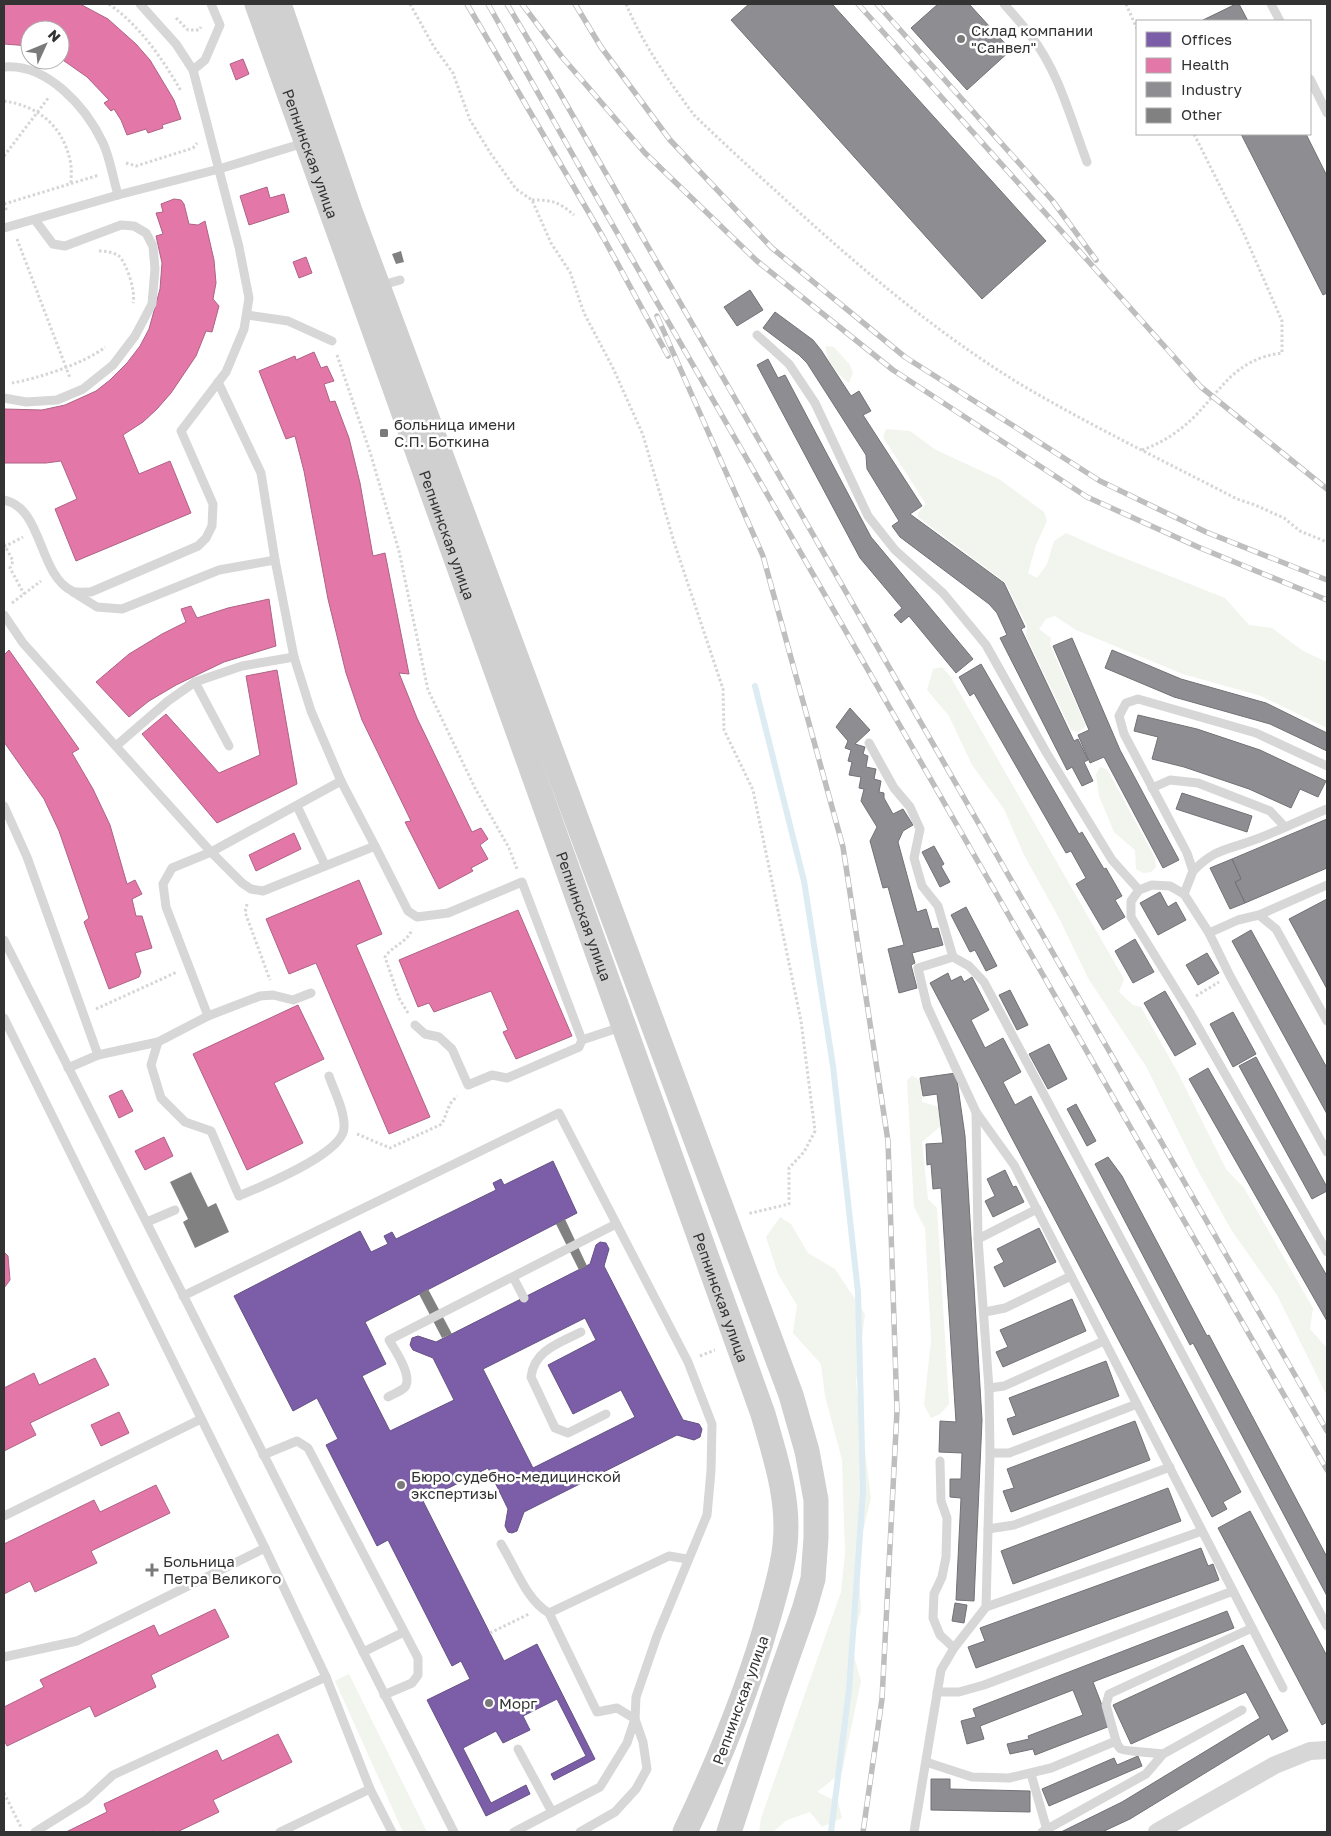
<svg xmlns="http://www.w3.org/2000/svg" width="1331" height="1836" font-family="'Golos Text',sans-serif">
<rect width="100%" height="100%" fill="#fff"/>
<g fill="#f1f5ed">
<path d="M826 346 834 347 850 365 853 373 849 383C838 375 825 360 826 346Z"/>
<polygon points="886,429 910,431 936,450 999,479 1044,512 1047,521 1036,545 1028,573 1037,578 1047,564 1054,541 1066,533 1104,550 1225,598 1249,625 1272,628 1303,651 1327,662 1327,728 1261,696 1183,674 1076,630 1055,616 1046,619 1039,629 1051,638 1050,645 1086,726 1078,732 1071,730 1026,636 1027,626 1005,582 918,517 918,513 926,504 883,437"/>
<polygon points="942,667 950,676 1124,979 1119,992 1133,1005 1141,1007 1178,1073 1226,1169 1244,1188 1313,1308 1310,1329 1327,1348 1327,1396 1277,1295 1232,1231 1196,1167 1147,1068 1088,978 1059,918 1024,855 1004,809 972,765 949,716 927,690 933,669"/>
<polygon points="1100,767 1107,769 1155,858 1156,867 1151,872 1143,873 1136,869 1135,850 1114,832 1099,796 1096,774"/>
<polygon points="912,1076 921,1081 922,1102 939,1107 942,1125 922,1142 928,1199 937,1208 949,1404 940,1414 931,1418 924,1405 931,1341 925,1228 914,1207 907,1080"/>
<polygon points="780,1217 791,1224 808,1253 835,1269 865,1314 856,1383 871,1498 858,1552 861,1611 851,1646 861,1681 842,1772 817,1792 838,1802 842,1818 822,1827 810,1812 787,1820 773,1832 759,1832 761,1818 841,1592 845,1553 842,1460 825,1396 821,1364 793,1333 797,1305 778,1274 766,1237"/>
<polygon points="349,1674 427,1832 403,1832 335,1681"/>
</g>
<path fill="#7b5ea7" stroke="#655184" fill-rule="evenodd" d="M553 1161 577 1213 365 1322 386 1364 362 1376 390 1431 454 1400 433 1358 413 1350 410 1345 412 1338 418 1336 436 1342 590 1264 596 1245 600 1242 606 1243 609 1249 604 1266 683 1420 699 1424 702 1429 700 1437 694 1440 677 1435 524 1512 517 1531 512 1533 508 1532 505 1526 508 1509 488 1468 423 1501 504 1661 537 1644 595 1759 554 1780 551 1774 586 1756 557 1699 523 1716 530 1730 503 1743 496 1731 463 1748 491 1803 526 1785 530 1794 486 1816 427 1700 470 1679 461 1661 452 1666 388 1540 377 1546 326 1445 338 1439 317 1398 293 1411 234 1296 360 1231 371 1252 388 1244 384 1236 392 1232 396 1239 496 1190 493 1183 501 1179 504 1185ZM585 1318 596 1340 548 1365 573 1414 621 1390 635 1417 533 1468 483 1369Z"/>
<g fill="#e377a8" stroke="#ae6385">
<polygon points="4,4 80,4 108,19 136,44 150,60 174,100 181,119 162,125 163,128 148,133 146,129 127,135 121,120 114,109 111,111 104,103 109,100 87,77 60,58 60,30 30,30 30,46 4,44"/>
<polygon points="243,59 249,74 236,80 230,64"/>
<polygon points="267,187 270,198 284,194 289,212 249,225 240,196"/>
<polygon points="174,199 181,200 184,204 189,224 198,225 205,221 214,260 216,283 213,299 219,306 212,332 206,331 196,356 171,393 157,409 143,422 123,435 139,474 170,461 191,513 76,561 55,509 77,499 61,461 46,463 4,463 4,409 42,410 65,405 96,391 110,380 127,363 140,346 149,329 160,289 162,263 156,236 163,234 156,213 163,212 161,204"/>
<polygon points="306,257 312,273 299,278 293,262"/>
<polygon points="314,352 321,368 327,366 334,381 324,384 330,402 335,401 349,438 360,483 373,556 385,553 409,674 399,673 417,718 472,832 481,828 488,839 480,845 488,859 471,868 473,871 439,889 405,822 411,821 362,720 346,673 328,599 304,471 295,436 286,439 259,371 295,356 296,360"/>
<polygon points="269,599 276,646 224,662 176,685 149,701 129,717 96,682 129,654 162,634 186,622 181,609 191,606 197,618 228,608"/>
<polygon points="9,650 79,749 72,753 93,789 110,825 127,884 135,880 142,894 132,899 136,916 142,916 152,948 135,953 141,972 139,977 109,989 84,922 89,918 59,831 44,799 4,742 4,655"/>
<polygon points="277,670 297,784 217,823 142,734 166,714 219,773 260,755 246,676"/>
<polygon points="294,833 301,849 256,871 249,855"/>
<polygon points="359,880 382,934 356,945 430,1117 389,1134 316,963 289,974 266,919"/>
<polygon points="518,910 572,1036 516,1059 503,1032 508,1030 491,991 434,1012 429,1003 418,1007 399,960"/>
<polygon points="298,1005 324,1059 274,1083 303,1143 247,1170 193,1054"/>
<polygon points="122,1090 133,1111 119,1118 109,1096"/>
<polygon points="164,1137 173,1156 145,1170 135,1151"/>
<polygon points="4,1252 8,1256 10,1280 4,1288"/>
<polygon points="95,1358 109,1385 30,1423 36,1435 4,1451 4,1388 34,1373 39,1385"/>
<polygon points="119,1412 129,1433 101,1446 91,1425"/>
<polygon points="156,1485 170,1513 91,1551 97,1563 35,1592 30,1581 4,1594 4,1544 94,1500 100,1512"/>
<polygon points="215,1609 229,1637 151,1675 156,1687 95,1717 90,1706 7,1746 4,1740 4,1707 44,1687 40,1680 154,1625 159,1636"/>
<polygon points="278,1734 292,1762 213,1800 219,1812 177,1832 153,1832 153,1831 149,1832 66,1832 107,1812 104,1804 217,1750 222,1761"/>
</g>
<g fill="#8d8d92" stroke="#727276">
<polygon points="749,4 832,4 1046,241 982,299 731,20"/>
<polygon points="938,4 969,4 1011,50 967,90 911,28"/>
<polygon points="1236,4 1239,4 1248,21 1201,21"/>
<polygon points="1241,134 1306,134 1327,176 1327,293 1323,295"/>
<polygon points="750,290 763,310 737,326 724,307"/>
<polygon points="775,312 813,340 821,350 851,396 859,391 871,411 863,415 922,506 910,514 1004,583 1025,627 1021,629 1074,741 1078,739 1088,760 1084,762 1093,781 1082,786 1072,767 1067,770 1000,638 1007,635 997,613 989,604 900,537 892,526 899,521 867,469 866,455 807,363 799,355 763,328"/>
<polygon points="768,359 778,378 785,375 871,537 973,659 956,673 909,616 901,623 894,615 902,608 860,558 757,365"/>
<polygon points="1072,638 1120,750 1179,860 1163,868 1104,757 1090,763 1078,735 1089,730 1053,646"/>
<polygon points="1112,650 1181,679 1266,703 1327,733 1327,751 1270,724 1174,697 1105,668"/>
<polygon points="981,664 1079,834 1082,832 1104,869 1106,868 1122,896 1115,900 1125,917 1103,930 1076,884 1086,878 1071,851 1066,853 974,693 970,696 959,677"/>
<polygon points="850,708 870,730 855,744 865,747 863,754 868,756 866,767 876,769 874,779 881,781 879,792 884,793 884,798 893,814 903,809 913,825 903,831 898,842 917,912 926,909 932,929 938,928 943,945 912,953 915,963 911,965 917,988 899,993 888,949 904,945 888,887 883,888 870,841 877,827 861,801 864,789 859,788 861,777 849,775 852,762 848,761 851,750 845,748 848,741 836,727"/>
<polygon points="1138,715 1197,729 1260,750 1326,781 1318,797 1300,789 1291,808 1249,789 1184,767 1152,759 1158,737 1134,731"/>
<polygon points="1182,793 1252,816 1247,832 1176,809"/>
<polygon points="1327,819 1327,868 1245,903 1235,882 1241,879 1232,859"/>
<polygon points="934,846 944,864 941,866 950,882 940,887 922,852"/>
<polygon points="1232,859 1241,879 1235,882 1245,903 1230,909 1210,868"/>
<polygon points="1160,892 1168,907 1176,902 1186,920 1158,935 1140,903"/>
<polygon points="1327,899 1327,989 1289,919"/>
<polygon points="966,907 997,966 986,971 975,950 970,952 951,915"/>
<polygon points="1251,930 1327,1068 1327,1114 1232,941"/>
<polygon points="1135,939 1154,972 1133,983 1115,951"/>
<polygon points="1207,953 1219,973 1198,985 1186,965"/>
<polygon points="948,973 951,981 961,976 964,982 972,977 989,1010 971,1020 985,1048 1003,1038 1021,1072 1003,1082 1015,1105 1031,1096 1241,1492 1223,1502 1227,1509 1212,1517 930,983"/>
<polygon points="1010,990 1028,1025 1017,1030 999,995"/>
<polygon points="1165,991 1196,1044 1175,1056 1144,1003"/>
<polygon points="1233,1012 1256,1054 1233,1067 1210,1024"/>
<polygon points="1049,1044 1067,1079 1048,1089 1029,1054"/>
<polygon points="1256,1057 1327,1187 1327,1191 1312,1199 1239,1066"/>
<polygon points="1208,1068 1327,1276 1327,1321 1189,1079"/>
<polygon points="956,1073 965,1136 982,1420 974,1601 956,1600 961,1498 950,1497 950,1479 961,1479 962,1453 939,1452 940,1421 956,1422 941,1188 933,1189 931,1164 927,1165 926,1144 943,1143 937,1094 923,1096 920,1078"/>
<polygon points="1076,1104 1096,1141 1087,1146 1067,1109"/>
<polygon points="1108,1157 1122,1176 1207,1336 1209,1335 1327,1557 1327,1596 1193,1343 1190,1345 1095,1164"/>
<polygon points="1005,1170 1013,1187 1016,1186 1024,1202 993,1217 985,1201 995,1196 987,1179"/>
<polygon points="1039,1228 1056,1262 1004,1287 994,1267 1004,1262 997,1249"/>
<polygon points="1072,1299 1086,1331 1003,1367 996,1352 1008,1347 1000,1330"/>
<polygon points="1106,1361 1119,1396 1013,1435 1007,1419 1016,1416 1009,1398"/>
<polygon points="1135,1421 1150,1460 1011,1512 1003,1491 1014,1488 1007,1469"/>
<polygon points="1168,1488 1181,1521 1013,1584 1001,1551"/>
<polygon points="1250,1511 1327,1656 1327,1722 1322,1725 1218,1528"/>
<polygon points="1201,1548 1208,1566 1213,1564 1219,1580 976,1668 968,1647 985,1641 980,1628"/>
<polygon points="955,1603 967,1605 964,1623 952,1621"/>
<polygon points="1227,1611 1234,1628 1093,1682 1110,1726 1035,1755 1033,1749 1010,1754 1007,1744 1029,1739 1028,1736 1083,1715 1073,1690 980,1726 984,1739 967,1744 961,1721 976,1717 973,1709"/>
<polygon points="1243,1645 1288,1731 1272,1740 1269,1734 1130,1819 1102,1832 1061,1832 1122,1802 1260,1718 1246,1692 1131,1744 1113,1705"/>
<polygon points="1138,1756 1142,1766 1049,1806 1042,1789 1114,1758 1117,1765"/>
<polygon points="931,1779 950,1779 950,1789 1030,1791 1030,1812 931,1810"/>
</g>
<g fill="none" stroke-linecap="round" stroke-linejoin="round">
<polyline stroke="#ddebf3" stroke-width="6" points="755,686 804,881 833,1066 858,1292 863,1491 849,1690 831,1832"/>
</g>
<g fill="#818181">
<polygon points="401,251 404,262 396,264 392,254"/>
<polygon points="191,1172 208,1207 216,1203 229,1232 195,1248 183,1222 188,1219 170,1182"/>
<polygon points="565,1219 587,1266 579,1270 556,1224"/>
<polygon points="428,1289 452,1334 442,1338 419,1294"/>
</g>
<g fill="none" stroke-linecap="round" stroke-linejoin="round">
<g stroke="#d6d6d6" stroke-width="3" stroke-dasharray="2.5 2.5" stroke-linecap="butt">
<path d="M109 4C140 26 162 58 181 91"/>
<polyline points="410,4 434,47 453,73 470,120 491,154 516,189 532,200 551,243 570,272 584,313 613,368 643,435 674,542 723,689 724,730 753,790 801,1021 815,1131 804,1152 789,1168 789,1204 747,1214"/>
<path d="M626 4C643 44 668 80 694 115 721 141 749 167 777 192 853 262 932 330 1020 384 1091 426 1164 461 1237 499L1255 505 1284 518 1300 531 1327 542"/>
<polyline points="1126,4 1137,29"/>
<polyline points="176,18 188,30 199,30 201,27"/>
<path d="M4 101C38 106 62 125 70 160 72 167 71 176 71 183"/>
<polyline points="4,156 49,97"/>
<polyline points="126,163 136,166 193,148 197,143"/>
<path d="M532 200C553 200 559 202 574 215"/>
<polyline points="4,203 7,212"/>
<polyline points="4,204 99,175"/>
<polyline points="17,239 70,378"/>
<path d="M99 251C106 251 113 252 119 256 127 264 136 292 133 303"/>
<polyline points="337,355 370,452 399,551 428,690 475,788 509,848 517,869"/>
<path d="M12 383C36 379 86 363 105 347"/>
<path d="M1142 450C1160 444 1177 433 1191 420 1222 390 1234 359 1282 353V321L1244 234 1194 134"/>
<polyline points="4,544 13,561 10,568 24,594"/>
<polyline points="4,547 23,537"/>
<polyline points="12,603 41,581"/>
<polyline points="247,904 245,912 270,980"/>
<polyline points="1196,996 1219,982"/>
<polyline points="96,1009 177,972"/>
<path d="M408 1013 399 998 385 957C392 946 408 942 412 929"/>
<polyline points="357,1134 390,1148 442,1124 450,1104 457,1096"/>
<polyline points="700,1356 715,1350"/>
<polyline points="490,1633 529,1614"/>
<polyline points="4,1793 21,1827"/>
</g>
<g stroke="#d7d7d7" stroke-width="9">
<polyline points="140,4 176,44 193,70"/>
<path d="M1004 4C1013 14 1023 25 1031 36 1059 72 1071 120 1087 162"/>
<polyline points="1271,4 1280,21"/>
<path d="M4 67C47 63 86 107 103 143 110 158 113 178 118 195"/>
<polyline points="1310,79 1327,113"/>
<polyline points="4,228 118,195 219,169 304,143"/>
<polyline points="379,286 400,280"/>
<polyline points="247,315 288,321 332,341"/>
<polyline points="757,335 789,364 815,403 868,516 895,550 943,593 986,645 1046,752 1112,860 1139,890"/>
<polyline points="4,398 26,402 57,400 83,389 113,365 135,336 152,304 155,269 153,246 146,233 134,226 121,225 65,246 53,244 35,220"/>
<path d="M4 500C43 508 38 574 72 591 77 593 86 592 91 592L198 546 206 538 212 526 213 504 181 431 226 372 244 329 249 298 239 247 193 70 205 60 220 25 211 4"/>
<polyline points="73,592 97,607 122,609 219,570 275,560"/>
<polyline points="4,615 23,643 211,852 242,883 251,889 263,891 375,846 341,781 311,711 294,657 275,560 261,473 218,382"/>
<polyline points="195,682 229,746"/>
<polyline points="869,743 894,788 910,807 920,829 914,858 922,886 938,906 953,957 918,968 927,1006 976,1112 978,1239 989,1388 990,1453 986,1607 954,1648 941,1670 914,1832"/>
<polyline points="116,746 168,701 195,682 242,666 294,657"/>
<polyline points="1152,788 1170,780 1198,783 1270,811 1285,827"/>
<polyline points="4,806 27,857 98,1055"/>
<polyline points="297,806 325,865"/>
<polyline points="375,846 408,911 417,917 448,913 522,882 582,1040 579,1047 507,1078 492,1075 468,1085 452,1049 439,1037 425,1034 415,1025"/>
<path d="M1193 871C1215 849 1224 851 1251 841 1277 832 1302 819 1327 809"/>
<polyline points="1184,894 1193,871 1187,853 1124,734 1119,716 1126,703 1138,699 1256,733 1327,766"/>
<polyline points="1259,915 1276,929 1327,1021"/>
<polyline points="1209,933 1238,920 1259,915 1327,885"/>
<polyline points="4,940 454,1832"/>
<polyline points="953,957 969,966 984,982 1327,1626"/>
<polyline points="208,1016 166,907 163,884 172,868 211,852 341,781"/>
<polyline points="4,1018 265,1548 326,1677 370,1789 392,1832"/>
<polyline points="582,1040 621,1027"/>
<path d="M158 1042 151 1065 161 1098 185 1122 211 1131 239 1196C262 1186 343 1154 344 1128 345 1111 334 1091 329 1076"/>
<polyline points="68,1068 98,1055 158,1042 208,1016 260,996 273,995 293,1000 311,993"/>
<polyline points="976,1112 1014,1165 1283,1688"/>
<polyline points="1327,1152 1230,976 1209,933 1184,894 1170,886 1152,885 1139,890 1131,901 1131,917 1189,1011 1327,1252"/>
<polyline points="147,1222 175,1210"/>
<polyline points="978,1239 1037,1209"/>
<polyline points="513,1277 524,1298"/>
<polyline points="183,1296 559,1113 688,1362 712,1424 711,1471 707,1515 657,1636 636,1697 635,1719 627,1743 600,1787 514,1832"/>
<polyline points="985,1312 1005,1308 1071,1276"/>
<path d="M581 1332C560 1343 534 1350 531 1377L555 1428 568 1433 606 1414"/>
<polyline points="989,1388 1004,1386 1104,1341"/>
<path d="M388 1397C393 1394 402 1391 405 1387 413 1376 395 1350 389 1340L616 1224"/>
<polyline points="990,1453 1009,1453 1137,1404"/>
<polyline points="263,1455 297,1441 308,1448 418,1658 418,1675 412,1683 384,1695"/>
<polyline points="940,1461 941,1501 947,1518 946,1557 942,1577 934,1594 933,1618 940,1635 954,1648"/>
<polyline points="4,1516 201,1419"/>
<polyline points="988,1529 1014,1525 1170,1467"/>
<path d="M501 1544C515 1566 526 1600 549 1613L669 1556 687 1559"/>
<polyline points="986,1607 1202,1531"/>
<polyline points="549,1613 597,1712 617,1708 635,1719 643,1742 647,1769 636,1789 615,1812 580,1832"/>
<polyline points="363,1652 404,1632"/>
<polyline points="4,1657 77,1641 265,1548"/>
<polyline points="937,1692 959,1692 984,1685 1233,1591"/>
<path d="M1116 1741C1117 1744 1118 1747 1121 1749 1123 1751 1156 1753 1163 1754"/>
<polyline points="518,1749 552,1812"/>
<polyline points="926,1762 972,1777 1009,1778 1051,1768 1116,1741 1106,1705 1109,1694 1252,1628"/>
<polyline points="1031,1774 1047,1830"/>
<polyline points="35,1832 86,1800 113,1775 326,1677"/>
<polyline points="280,1832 370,1789"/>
<polyline points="1042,1832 1146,1774 1163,1754 1242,1710"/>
</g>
<polyline stroke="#d7d7d7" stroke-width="18" points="1157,1832 1275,1765 1310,1751 1327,1750"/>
<g stroke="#d0d0d0" stroke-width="25">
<path id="s1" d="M257 4 763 1414C775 1456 790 1500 785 1545 783 1567 776 1590 770 1612 749 1688 719 1761 685 1832"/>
<polyline points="279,4 350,211 791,1395 807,1451 816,1500 816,1538 813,1579 804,1610 774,1695 729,1832"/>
</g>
<defs>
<g id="rail">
<polyline points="467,4 603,237 668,356"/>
<polyline points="488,4 588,182 1327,1470"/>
<polyline points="507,4 557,88 1327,1431"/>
<polyline points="522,4 562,57 645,153 757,261 893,370 1087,497 1198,547 1327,600"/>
<polyline points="575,4 601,47 670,140 772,248 905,357 1100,481 1206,532 1327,580"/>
<polyline points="858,4 1201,387 1327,489"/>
<polyline points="877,4 1052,200 1096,260"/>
<polyline points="657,316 763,556 843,847 888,1141 897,1411 882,1699 863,1832"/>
</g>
</defs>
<use href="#rail" stroke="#bebebe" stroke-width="5.5"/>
<use href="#rail" stroke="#fff" stroke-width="4" stroke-dasharray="11" stroke-linecap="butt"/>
</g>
<g fill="#7a7a7a" stroke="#fff" stroke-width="2">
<circle cx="961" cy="39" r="5"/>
<rect x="379" y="428" width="10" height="10" rx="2.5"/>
<circle cx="401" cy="1485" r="5"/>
<path d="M149.5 1562.5h5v5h5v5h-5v5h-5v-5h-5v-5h5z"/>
<circle cx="489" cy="1703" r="5"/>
</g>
<g text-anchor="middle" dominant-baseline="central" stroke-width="5" stroke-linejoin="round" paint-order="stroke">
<g font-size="15" fill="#333" stroke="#fff" text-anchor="start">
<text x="971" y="30">Склад компании<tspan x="971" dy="17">"Санвел"</tspan></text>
<text x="394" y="424">больница имени<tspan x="394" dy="17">С.П. Боткина</tspan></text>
<text x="411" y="1476">Бюро судебно-медицинской<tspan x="411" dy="17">экспертизы</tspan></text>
<text x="163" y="1561">Больница<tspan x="163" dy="17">Петра Великого</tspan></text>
<text x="499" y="1703">Морг</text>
</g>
<g font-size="15" fill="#333" stroke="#fff">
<text stroke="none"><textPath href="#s1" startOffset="159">Репнинская улица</textPath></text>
<text stroke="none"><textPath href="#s1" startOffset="564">Репнинская улица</textPath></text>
<text stroke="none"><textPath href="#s1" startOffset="969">Репнинская улица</textPath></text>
<text stroke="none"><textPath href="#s1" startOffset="1374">Репнинская улица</textPath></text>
<text transform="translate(740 1700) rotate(-70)">Репнинская улица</text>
</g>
</g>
<rect width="1331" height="1836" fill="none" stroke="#333333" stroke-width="10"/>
<rect x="1136" y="20" width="175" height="115" fill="#ffffff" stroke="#adadad"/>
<rect x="1146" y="32" width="25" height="15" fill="#7b5ea7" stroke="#adadad"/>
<text x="1181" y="45" font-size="15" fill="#333333">Offices</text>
<rect x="1146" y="58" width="25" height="15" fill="#e377a8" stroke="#adadad"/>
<text x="1181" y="70" font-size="15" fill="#333333">Health</text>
<rect x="1146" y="82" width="25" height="15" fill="#8d8d92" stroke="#adadad"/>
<text x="1181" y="95" font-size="15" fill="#333333">Industry</text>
<rect x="1146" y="108" width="25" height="15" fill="#818181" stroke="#adadad"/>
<text x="1181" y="120" font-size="15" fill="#333333">Other</text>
<g transform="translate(45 45) rotate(46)"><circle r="24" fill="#ffffff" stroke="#adadad"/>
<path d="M0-4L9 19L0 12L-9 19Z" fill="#7a7a7a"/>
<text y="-8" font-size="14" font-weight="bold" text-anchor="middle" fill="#333333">N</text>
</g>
</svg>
